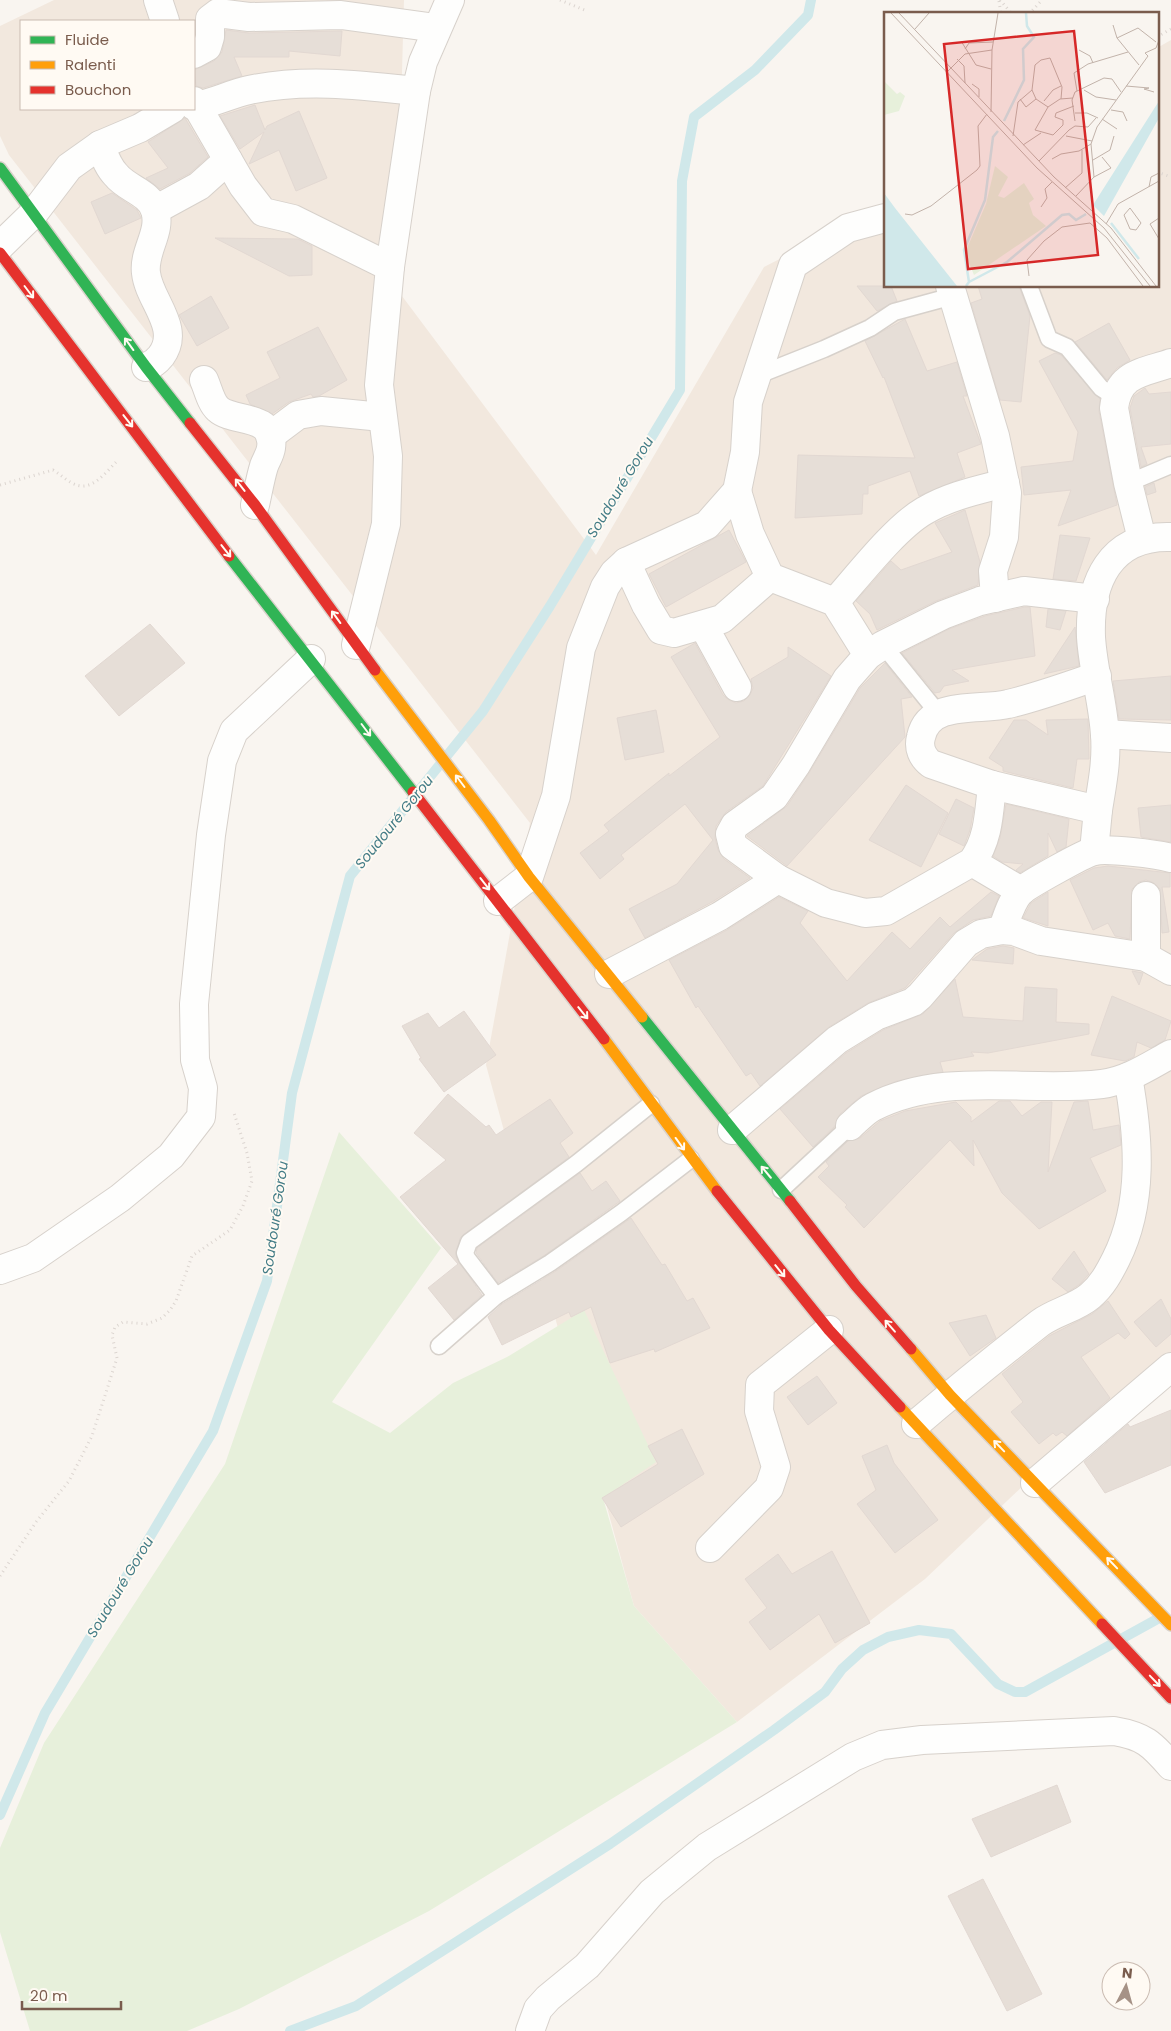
<svg xmlns="http://www.w3.org/2000/svg" width="1171" height="2031" font-family="Poppins,sans-serif">
<rect width="100%" height="100%" fill="#f9f5f0"/>
<path fill="#f2e8de" fill-rule="evenodd" d="M54 0H404L396 288 596 555 764 267 885 205V286H1157V48L1171 40V1380L1089 1423 925 1579 737 1722 634 1606 486 1065 530 823 9 155 0 136V26ZM21 21H194V109H21Z"/>
<polygon fill="#e7f0db" points="339,1132 441,1248 332,1402 390,1433 453,1383 507,1357 584,1310 656,1462 603,1498 634,1606 737,1722 429,1911 239,2009 187,2031 30,2031 0,1932 0,1848 44,1743 225,1464"/>
<g fill="none" stroke-linecap="round" stroke-linejoin="round">
<g stroke="#d0e8ea" stroke-width="10">
<polyline points="0,1815 45,1713 213,1431 267,1281 292,1093 350,876 483,711 550,606 680,390 682,181 694,117 755,70 808,15 811,0"/>
<polyline points="290,2031 356,2006 610,1844 774,1730 825,1692 842,1669 863,1650 888,1637 919,1630 951,1634 998,1684 1015,1692 1025,1692 1161,1617"/>
</g>
</g>
<g fill="#e6ded7" stroke="#e2d8d2">
<polygon points="226,30 249,33 342,31 340,56 289,51 289,57 234,57 242,76 203,88 196,86 194,70 214,61 222,52"/>
<polygon points="255,105 265,130 267,126 299,111 327,178 296,191 279,150 249,164 264,132 240,149 220,116"/>
<polygon points="185,118 208,157 190,173 160,189 146,178 168,168 148,142"/>
<polygon points="112,193 137,210 141,218 105,234 91,202"/>
<polygon points="215,238 298,239 312,246 312,275 289,276"/>
<polygon points="857,286 891,286 897,301 877,311"/>
<polygon points="978,286 1019,286 1030,316 1021,402 1000,400 971,303 982,299"/>
<polygon points="211,296 229,328 197,346 179,315"/>
<polygon points="905,319 927,371 957,362 967,396 963,396 981,444 957,453 965,477 919,496 910,471 868,486 868,494 863,494 862,514 795,518 798,455 915,458 884,377 883,378 865,341"/>
<polygon points="1109,323 1130,360 1117,368 1107,380 1075,342"/>
<polygon points="318,327 347,380 319,396 313,397 311,394 289,402 272,414 250,404 246,395 280,378 267,352"/>
<polygon points="1055,353 1061,355 1100,399 1099,411 1117,505 1058,526 1071,490 1024,495 1021,467 1073,461 1078,432 1039,361"/>
<polygon points="1145,388 1149,394 1171,392 1171,444 1141,447 1147,464 1141,467 1130,408 1134,396"/>
<polygon points="1154,483 1156,492 1147,495 1145,487"/>
<polygon points="965,510 980,562 978,585 936,601 877,630 870,614 856,601 891,561 901,570 952,552 935,523"/>
<polygon points="729,530 746,562 666,607 649,574"/>
<polygon points="1060,535 1090,538 1076,581 1053,579"/>
<polygon points="1025,607 1030,607 1035,656 952,670 969,681 944,686 940,692 935,693 902,653 949,629 985,616"/>
<polygon points="1048,609 1066,611 1060,630 1046,627"/>
<polygon points="150,624 185,663 119,716 85,676"/>
<polygon points="1075,627 1079,666 1044,674"/>
<polygon points="695,643 723,695 729,700 736,703 744,701 750,695 753,688 751,679 788,657 788,647 831,676 763,786 726,812 716,826 715,838 718,850 724,859 750,878 712,902 645,938 629,909 677,884 713,840 685,804 621,855 624,859 600,879 580,853 609,831 604,825 669,773 669,776 720,737 671,657"/>
<polygon points="885,663 912,697 901,699 905,737 787,866 747,836 787,806 809,773 860,688"/>
<polygon points="1171,676 1171,720 1119,719 1113,681"/>
<polygon points="656,710 664,752 625,760 617,718"/>
<polygon points="1088,719 1089,759 1077,759 1073,788 1003,771 1003,767 989,758 1014,720 1026,720 1048,735 1046,720"/>
<polygon points="906,785 948,813 921,867 869,840"/>
<polygon points="956,799 974,808 970,830 964,846 939,834"/>
<polygon points="1006,804 1069,819 1066,847 1057,852 1048,833 1048,856 1020,873 1016,870 1023,864 1002,862 993,856 1000,838"/>
<polygon points="1171,805 1171,842 1141,837 1138,808"/>
<polygon points="1108,866 1170,873 1170,887 1162,887 1169,932 1162,933 1160,889 1154,883 1146,880 1139,882 1132,889 1130,939 1115,936 1108,923 1093,930 1070,880 1094,868"/>
<polygon points="991,892 999,896 991,916 973,920 954,933 905,988 868,1003 829,1027 760,1086 751,1073 746,1076 698,1006 696,1008 669,960 727,930 779,897 808,911 800,923 847,981 892,932 910,949 940,917 950,927"/>
<polygon points="1048,892 1048,926 1023,918 1031,903"/>
<polygon points="1003,946 1014,948 1013,964 972,960 987,949"/>
<polygon points="1132,971 1143,973 1139,985"/>
<polygon points="955,979 963,1017 1023,1021 1025,987 1057,989 1056,1022 1089,1024 1089,1034 988,1053 971,1052 974,1056 940,1062 943,1072 897,1081 861,1096 840,1114 835,1126 813,1147 780,1109 846,1053 883,1030 923,1014"/>
<polygon points="1112,996 1171,1021 1165,1040 1151,1048 1137,1042 1134,1057 1125,1061 1091,1055"/>
<polygon points="464,1011 496,1055 444,1092 419,1059 421,1058 402,1026 428,1013 439,1028"/>
<polygon points="448,1094 486,1127 489,1125 496,1135 550,1099 573,1133 560,1143 569,1157 460,1238 456,1257 482,1295 454,1320 428,1288 458,1264 400,1197 446,1160 414,1133"/>
<polygon points="999,1101 1010,1101 1022,1116 1041,1102 1052,1102 1048,1172 1074,1102 1088,1101 1093,1130 1119,1125 1121,1145 1090,1158 1106,1191 1039,1229 1002,1193 973,1140 974,1166 950,1140 864,1228 845,1207 847,1205 818,1177 829,1166 826,1162 848,1141 860,1138 880,1121 905,1111 956,1102 971,1117 971,1122"/>
<polygon points="580,1173 592,1191 606,1181 620,1201 545,1255 498,1283 476,1253 477,1248"/>
<polygon points="631,1218 662,1265 665,1264 687,1301 693,1298 710,1328 655,1352 654,1349 610,1363 591,1307 571,1317 569,1312 502,1345 488,1317 502,1304 556,1271"/>
<polygon points="1074,1251 1089,1274 1080,1284 1068,1292 1052,1279"/>
<polygon points="1161,1299 1171,1319 1171,1334 1156,1347 1134,1322"/>
<polygon points="1108,1301 1130,1334 1125,1339 1118,1333 1081,1357 1110,1398 1067,1436 1062,1432 1056,1436 1053,1433 1039,1444 1011,1412 1023,1402 1002,1374 1049,1336 1092,1314"/>
<polygon points="986,1315 996,1338 970,1356 949,1323"/>
<polygon points="817,1376 837,1403 808,1425 787,1397"/>
<polygon points="1171,1410 1171,1465 1105,1493 1084,1462 1128,1424 1130,1427"/>
<polygon points="682,1429 704,1474 621,1527 602,1498 658,1464 648,1446"/>
<polygon points="887,1445 894,1463 938,1520 895,1553 857,1504 876,1490 862,1456"/>
<polygon points="832,1551 870,1623 835,1643 819,1614 770,1650 749,1622 767,1608 745,1579 778,1554 792,1574"/>
<polygon points="1057,1785 1071,1822 991,1857 972,1819"/>
<polygon points="983,1879 1042,1994 1007,2011 948,1896"/>
</g>
<g fill="none" stroke-linecap="round" stroke-linejoin="round">
<defs>
<g id="lane">
<polyline points="1029,286 1049,339 1067,347 1101,388 1115,397"/>
<polyline points="756,376 824,349 870,328 894,312 953,296"/>
<polyline points="1128,483 1171,465"/>
<polyline points="883,645 938,713"/>
<polyline points="781,1190 850,1126"/>
<polyline points="496,1296 467,1258 465,1253 469,1242 576,1164 651,1104"/>
<polyline points="439,1346 496,1296 550,1263 621,1213 691,1159"/>
</g>
<g id="street">
<polyline points="158,0 165,21"/>
<polyline points="194,54 207,47 210,37 210,19 218,13 249,17 341,15 436,28"/>
<polyline points="194,101 243,186 263,212 293,219 390,267"/>
<path d="M194 106C212 104 230 94 249 90 304 78 361 85 416 91"/>
<path d="M100 145C104 155 108 167 116 175 127 189 149 192 155 210 162 232 143 251 146 273 149 301 182 328 161 356 157 361 152 365 146 367"/>
<polyline points="155,210 199,186 228,160"/>
<polyline points="0,246 34,213 69,167 100,145 140,128 172,109"/>
<polyline points="950,286 995,436 1007,493 1004,537 993,571 995,598"/>
<path d="M204 380C208 389 211 403 218 409 233 423 276 413 271 448 270 455 266 460 264 466 260 479 258 492 255 505"/>
<polyline points="270,436 298,415 321,411 382,417"/>
<polyline points="737,491 750,534 770,577 835,602 868,655"/>
<path d="M1142 539 1128 483 1114 408C1118 373 1142 373 1171 363"/>
<polyline points="626,562 646,605 661,630 674,633 722,619 770,577"/>
<path d="M1095 599 1024 591 980 601 943 615 883 645 868 655 847 679 796 765 774 797 735 825 730 834 733 846 778 879 826 903 865 913 886 911 972 862C989 839 989 812 992 785L931 764C922 757 918 748 921 737 929 699 981 711 1008 704 1038 697 1068 686 1097 676"/>
<path d="M835 602C859 575 895 528 924 511 949 496 978 490 1005 483"/>
<polyline points="703,625 737,687"/>
<polyline points="356,645 386,524 388,456 379,385 390,267 416,91 423,62 450,0"/>
<polyline points="1105,734 1171,738"/>
<polyline points="992,785 1098,810 1094,851"/>
<path d="M1098 810C1102 785 1107 761 1105 735 1103 702 1093 670 1091 637 1089 582 1110 535 1171 537"/>
<polyline points="972,862 1021,891"/>
<polyline points="1146,896 1146,957"/>
<polyline points="498,901 529,877 556,796 581,648 605,587 614,573 626,562 707,525 737,491 745,452 748,402 793,265 848,228 885,218"/>
<polyline points="1002,930 1014,931 1041,941 1146,957 1171,971"/>
<polyline points="609,974 720,916 778,879"/>
<path d="M850 1126C857 1120 865 1111 873 1107 945 1070 1026 1093 1102 1084 1127 1081 1149 1066 1171 1054"/>
<path d="M732 1130 837 1040 876 1016 913 1002 920 996 966 943 981 934 1002 930C1007 918 1011 902 1020 892 1027 885 1085 853 1094 851 1107 848 1157 854 1171 858"/>
<polyline points="0,1270 33,1258 120,1198 171,1156 201,1117 203,1088 195,1060 194,1004 211,835 222,761 234,731 311,659"/>
<path d="M916 1424C956 1390 998 1356 1040 1323 1055 1312 1076 1308 1090 1296 1102 1286 1109 1273 1116 1259 1144 1203 1139 1138 1128 1077"/>
<polyline points="1035,1483 1171,1367"/>
<polyline points="710,1548 769,1488 776,1467 759,1411 760,1385 829,1330"/>
<path d="M530 2031 538 2009 548 1998 587 1966 652 1892 707 1847 853 1757 882 1745 922 1740 1114 1731C1144 1736 1152 1744 1171 1766"/>
</g>
<g id="fast">
<polyline points="0,168 146,367 190,423"/>
<polyline points="229,556 413,792"/>
<polyline points="642,1017 790,1201"/>
</g>
<g id="slow">
<polyline points="375,670 489,820 529,877 642,1017"/>
<polyline points="604,1039 717,1191"/>
<polyline points="911,1349 950,1395 1171,1625"/>
<polyline points="900,1407 1102,1624"/>
</g>
<g id="jam">
<polyline points="0,253 229,556"/>
<polyline points="190,423 255,505 375,670"/>
<polyline points="413,792 604,1039"/>
<polyline points="717,1191 829,1330 900,1407"/>
<polyline points="790,1201 856,1286 911,1349"/>
<polyline points="1102,1624 1171,1698"/>
</g>
</defs>
<use href="#lane" stroke="#d7d1cb" stroke-width="19"/>
<use href="#street" stroke="#d7d1cb" stroke-width="30"/>
<use href="#fast" stroke="#d9d2cb" stroke-width="14"/>
<use href="#slow" stroke="#d9d2cb" stroke-width="14"/>
<use href="#jam" stroke="#d9d2cb" stroke-width="14"/>
<g stroke="#dcd5d0" stroke-width="3" stroke-dasharray="1 4" stroke-linecap="butt">
<polyline points="560,0 587,11"/>
<polyline points="1000,0 1012,14"/>
<polyline points="999,1 1001,14"/>
<polyline points="1029,14 1042,0"/>
<polyline points="1157,37 1171,29"/>
<polyline points="1157,172 1171,177"/>
<path d="M0 485 53 470C60 474 66 480 72 483 91 494 106 472 118 460"/>
<polyline points="0,1576 36,1522 69,1481 92,1436 117,1358 112,1335 115,1327 123,1322 147,1324 162,1318 170,1310 176,1301 192,1256 230,1230 243,1206 252,1181 247,1153 234,1113"/>
</g>
<use href="#lane" stroke="#fefefd" stroke-width="16"/>
<use href="#street" stroke="#fefefd" stroke-width="28"/>
<use href="#fast" stroke="#30b455" stroke-width="11"/>
<use href="#slow" stroke="#ff9f0a" stroke-width="11"/>
<use href="#jam" stroke="#e5322d" stroke-width="11"/>
</g>
<defs><path id="oneway-shaft" d="M-6 0H5M1.5-3L5.5 0L1.5 3" fill="none" stroke-width="1.6" stroke-linecap="round" stroke-linejoin="round" transform="scale(1.25)"/></defs>
<g stroke="#fffaf3">
<use href="#oneway-shaft" transform="translate(29 292) rotate(53)"/>
<use href="#oneway-shaft" transform="translate(129 344) rotate(-126)"/>
<use href="#oneway-shaft" transform="translate(128 421) rotate(52)"/>
<use href="#oneway-shaft" transform="translate(240 485) rotate(-128)"/>
<use href="#oneway-shaft" transform="translate(226 551) rotate(52)"/>
<use href="#oneway-shaft" transform="translate(336 617) rotate(-126)"/>
<use href="#oneway-shaft" transform="translate(366 730) rotate(53)"/>
<use href="#oneway-shaft" transform="translate(460 781) rotate(-127)"/>
<use href="#oneway-shaft" transform="translate(485 884) rotate(52)"/>
<use href="#oneway-shaft" transform="translate(583 1013) rotate(51)"/>
<use href="#oneway-shaft" transform="translate(680 1144) rotate(54)"/>
<use href="#oneway-shaft" transform="translate(766 1172) rotate(-130)"/>
<use href="#oneway-shaft" transform="translate(780 1271) rotate(51)"/>
<use href="#oneway-shaft" transform="translate(890 1326) rotate(-131)"/>
<use href="#oneway-shaft" transform="translate(999 1446) rotate(-134)"/>
<use href="#oneway-shaft" transform="translate(1112 1563) rotate(-134)"/>
<use href="#oneway-shaft" transform="translate(1155 1681) rotate(46)"/>
</g>
<g text-anchor="middle" dominant-baseline="central" stroke-width="4" stroke-linejoin="round" paint-order="stroke">
<g font-size="14" font-style="italic" fill="#437c86" stroke="#fffaf3">
<text transform="translate(620 487) rotate(-59)">Soudouré Gorou</text>
<text transform="translate(394 822) rotate(-51)">Soudouré Gorou</text>
<text transform="translate(275 1218) rotate(-82)">Soudouré Gorou</text>
<text transform="translate(120 1587) rotate(-59)">Soudouré Gorou</text>
</g>
</g>
<g transform="translate(884 12)">
<rect width="275" height="275" fill="#f9f5f0"/>
<path d="M0 69 13 82 16 80 21 84 15 99 0 103ZM111 154 124 165 114 184 120 186 140 171 150 187 145 191 149 203 162 214 90 263 81 241 102 192Z" fill="#e7f0db"/>
<path d="M275 89V106L220 204 209 193ZM0 181 11 196 73 274H0Z" fill="#d0e8ea"/>
<path fill="none" stroke="#d0e8ea" stroke-width="2.5" d="M120 109 140 68 139 37 150 25 143 14 142 1M227 211 255 247M85 270 123 250 178 203 185 202 192 208 202 202M82 274 85 270 80 238 101 188 109 125 114 119"/>
<path fill="none" stroke="#c2b3aa" stroke-width="1" d="M7 1 153 156 220 216 266 274M15 1 170 165 227 216 272 274M229 13 233 26 255 53M31 17 45 1M233 26 254 16 272 30M77 29 92 53 107 57M81 37 85 31 109 30M195 38 206 44 209 51M73 47 80 54 81 71M63 60 81 42 108 38M88 72 95 77V85M242 74 265 76 260 77 270 80M148 78 152 87 164 95M200 78 212 85 232 88M193 79 190 61 204 52 244 40M189 86 176 87 164 95 151 118 169 123 179 113V108L171 105 172 101 190 94M136 87 142 95 152 87M160 89 169 78 177 74M227 98 239 100 243 109M107 100 108 38 114 1M191 101H203L214 106M218 107 233 117M191 109 188 88 191 80 220 66 228 67 237 80M129 124 134 90 148 78 151 53 157 48 166 46 178 75 177 87M182 124 208 129M139 133 157 121M168 147 177 142 195 139 207 132M209 148 226 138 230 124M155 149 185 118 191 114 204 115 212 106M210 165 227 156 218 145M265 175 267 165 275 161M181 176 198 161V138M192 184 210 165 207 132 213 115 264 44 261 41 272 36 275 28M157 195 163 186 161 177 168 170M246 196 257 211 252 218 246 217 240 203ZM21 202 28 203 47 194 93 158 96 154 94 114 103 102M275 206 266 212 275 227M222 212 234 192 275 169M145 264 143 248 160 229 178 215 206 211 223 226 259 274"/>
<path fill="#d62828" fill-opacity="0.15" stroke="#d62828" stroke-width="2.5" d="M190 19 214 243 84 257 60 32Z"/>
<rect width="275" height="275" fill="none" stroke="#7a5c4d" stroke-width="2.5"/>
</g>
<rect x="20" y="20" width="175" height="90" fill="#fffaf3" stroke="#cabbb1"/>
<rect x="30" y="36" width="25" height="8" fill="#30b455" stroke="#cabbb1"/>
<text x="65" y="45" font-size="15" fill="#7a5c4d">Fluide</text>
<rect x="30" y="61" width="25" height="8" fill="#ff9f0a" stroke="#cabbb1"/>
<text x="65" y="70" font-size="15" fill="#7a5c4d">Ralenti</text>
<rect x="30" y="86" width="25" height="8" fill="#e5322d" stroke="#cabbb1"/>
<text x="65" y="95" font-size="15" fill="#7a5c4d">Bouchon</text>
<g transform="translate(1126 1986) rotate(6)"><circle r="24" fill="#fffaf3" stroke="#cabbb1"/>
<path d="M0-4L9 19L0 12L-9 19Z" fill="#a69286"/>
<text y="-8" font-size="14" font-weight="bold" text-anchor="middle" fill="#7a5c4d">N</text>
</g>
<path d="M22 2001v8h99v-8" fill="none" stroke="#7a5c4d" stroke-width="2.5"/>
<text x="30" y="2001" font-size="15" fill="#7a5c4d" stroke="#fffaf3" stroke-width="4" paint-order="stroke">20 m</text>
</svg>
